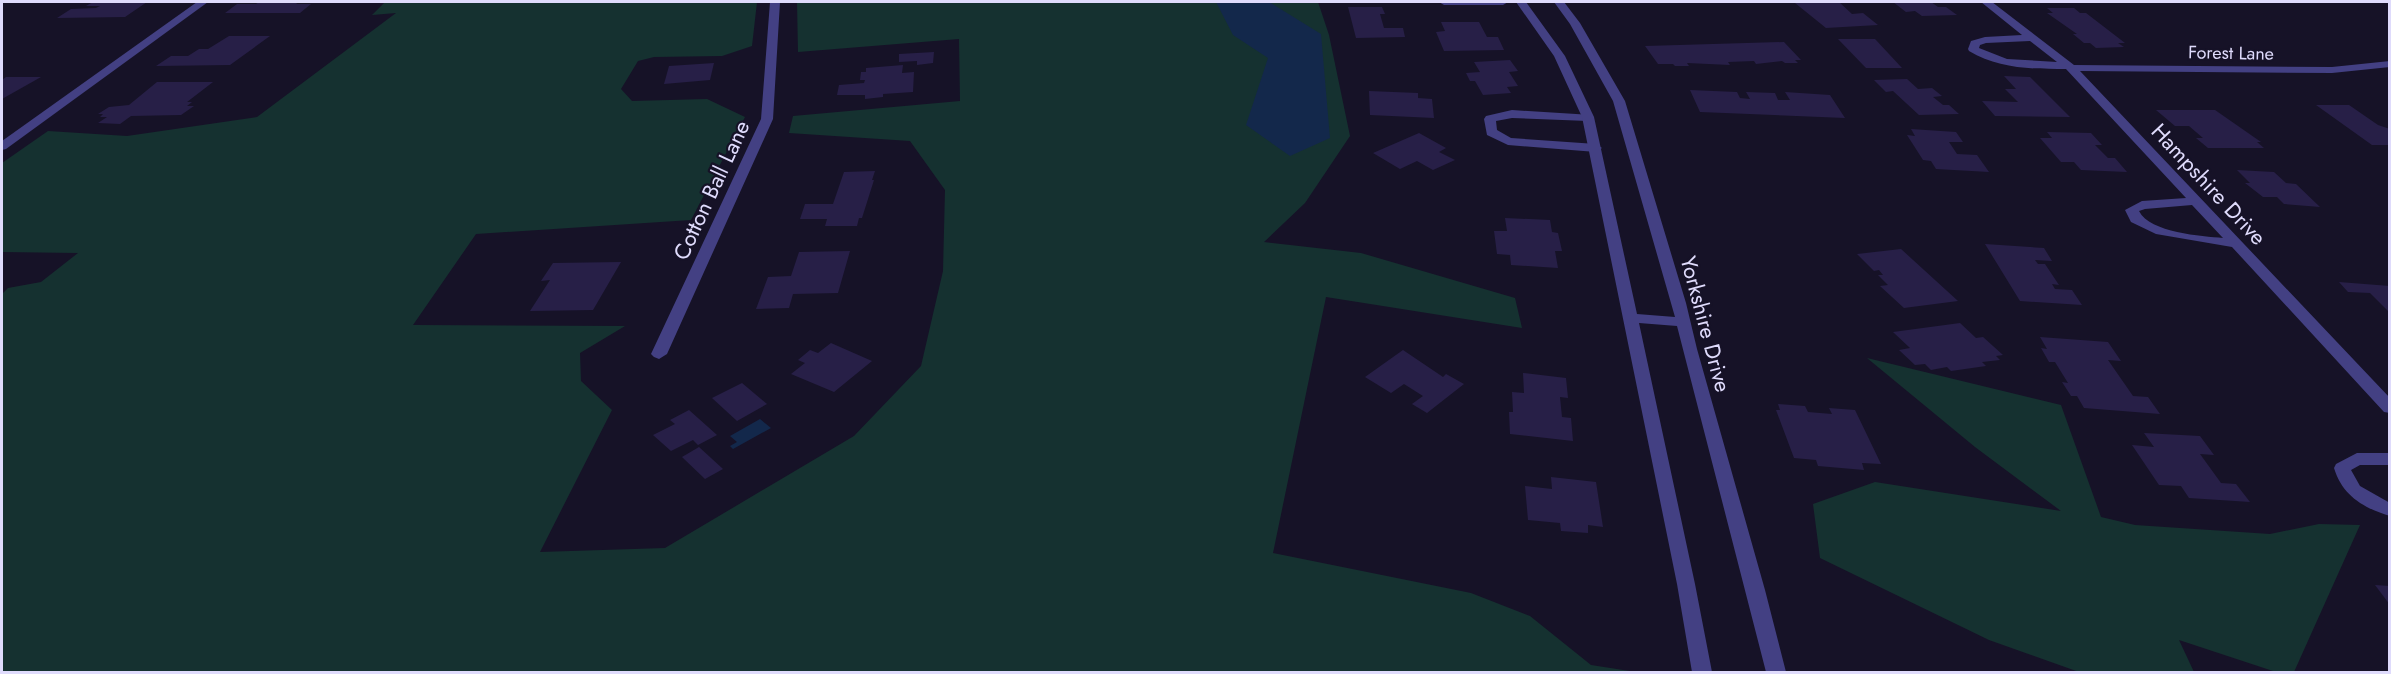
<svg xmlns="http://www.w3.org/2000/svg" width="2391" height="674" font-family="Jost,sans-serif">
<rect width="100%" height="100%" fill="#161227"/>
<g fill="#153130">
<polygon points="385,2 757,2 752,46 722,56 654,57 638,61 621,89 632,101 707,99 745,117 691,220 476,234 413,325 625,326 580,353 581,381 612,410 540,552 665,548 854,436 921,366 943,271 945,190 910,141 789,133 793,116 960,101 959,39 798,52 797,2 1318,2 1329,35 1350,136 1305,203 1264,242 1361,253 1515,298 1522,328 1326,297 1273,553 1471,593 1530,616 1591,665 1636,672 2,672 2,294 8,288 41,282 78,253 2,252 2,163 48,131 127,136 257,117 396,13 372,15"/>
<polygon points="1867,358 2061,405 2101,517 2135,525 2270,534 2319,524 2360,525 2294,672 2276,672 2179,640 2194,672 2079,672 1989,640 1820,558 1813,504 1875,482 2061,511 1975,447"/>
</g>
<g fill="#13284b">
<polygon points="1216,2 1269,2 1321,34 1330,138 1290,156 1246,125 1268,58 1233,35"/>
<polygon points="760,419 771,428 733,449 730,446 737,442 730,436"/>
</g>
<g fill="#271f47">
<polygon points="93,2 147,2 125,17 57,18 71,9 96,8 100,6 86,6"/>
<polygon points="259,2 299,2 296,4 311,4 300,13 225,13 237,4 256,4"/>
<polygon points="1839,2 1852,14 1863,13 1878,25 1826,28 1795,3"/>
<polygon points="1893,2 1931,2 1938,7 1946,7 1957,15 1922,16 1915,11 1906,12"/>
<polygon points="1348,7 1382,7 1385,14 1380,14 1384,28 1403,28 1405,37 1356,38"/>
<polygon points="2047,8 2074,8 2080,13 2086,13 2125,43 2118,43 2124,47 2096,48 2090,43 2084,43 2073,34 2077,34 2047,13 2053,13"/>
<polygon points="1441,22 1479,22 1487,37 1498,37 1504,50 1444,51 1436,32 1445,31"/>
<polygon points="229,36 270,36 230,65 156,66 171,56 188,56 199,49 208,49"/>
<polygon points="1838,39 1875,39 1902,68 1866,68"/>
<polygon points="1784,42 1801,60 1795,60 1798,63 1785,63 1782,61 1756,64 1754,61 1728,62 1730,65 1687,63 1689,66 1675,66 1673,64 1658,64 1645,46"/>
<polygon points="934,52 933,63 917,65 917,61 899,62 899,54"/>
<polygon points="1510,60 1518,71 1509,72 1518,86 1507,87 1511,93 1483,95 1475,81 1470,81 1466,73 1480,72 1474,62"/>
<polygon points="714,63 710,80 664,84 669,66"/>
<polygon points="903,65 902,73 914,72 913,92 883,94 883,97 865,99 865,95 837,95 839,85 864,83 865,80 860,80 861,72 866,72 866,68"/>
<polygon points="2004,76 2030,77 2070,117 1995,116 1982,101 2018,102 2005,89 2016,89"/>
<polygon points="6,77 41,77 2,99 2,80"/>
<polygon points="1907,79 1918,89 1932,88 1942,96 1933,97 1943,105 1949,105 1959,114 1919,115 1893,91 1886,92 1874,80"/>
<polygon points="157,82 213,82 187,102 192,102 187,106 194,106 181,115 131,116 120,124 98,123 107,117 100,117 103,114 98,114 109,107 129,105"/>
<polygon points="1690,90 1737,92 1740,98 1750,99 1746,92 1775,93 1778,100 1790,100 1785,92 1830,95 1845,118 1700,112"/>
<polygon points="1369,91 1418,93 1418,98 1432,99 1434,118 1370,115"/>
<polygon points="2316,105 2349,105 2378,125 2390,129 2390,145 2372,145"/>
<polygon points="2156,110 2215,110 2261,142 2257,142 2264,148 2208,148 2196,138 2203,138 2189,126 2175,126"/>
<polygon points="1911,129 1956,132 1963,142 1949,142 1957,154 1977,155 1989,172 1936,169 1931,161 1923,160 1907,135 1915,136"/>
<polygon points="2047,132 2091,133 2102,145 2095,145 2108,158 2115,158 2127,172 2081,170 2074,162 2061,162 2040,138 2052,138"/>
<polygon points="1419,133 1446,148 1439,152 1455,160 1433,170 1417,161 1400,169 1373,153"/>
<polygon points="2237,170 2274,172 2286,183 2296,184 2320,207 2284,204 2277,197 2263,197 2245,183 2250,183"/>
<polygon points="875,171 872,180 874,180 862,218 859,218 857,226 825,226 827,219 800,219 805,204 833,204 844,172"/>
<polygon points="1505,218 1550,220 1552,232 1558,233 1562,251 1555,251 1558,268 1511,265 1510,255 1497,254 1494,231 1507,231"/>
<polygon points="1985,244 2044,248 2052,261 2035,260 2038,264 2045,264 2059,285 2052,284 2055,289 2072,290 2082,305 2020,301"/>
<polygon points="1901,249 1958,301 1904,308 1880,286 1888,285 1878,275 1883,275 1879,270 1874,271 1857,254"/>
<polygon points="850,251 838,293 793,294 789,308 756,309 768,277 791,276 799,252"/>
<polygon points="621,262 593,310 530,311 550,280 541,281 553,263"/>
<polygon points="2339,282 2390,286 2390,313 2370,293 2348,292"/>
<polygon points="1960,323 1976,338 1983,337 2003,355 1996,356 2000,360 1982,362 1986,366 1951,371 1947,367 1931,370 1925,364 1915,365 1899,350 1910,348 1893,332"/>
<polygon points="2040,337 2108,342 2121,361 2108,360 2133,396 2148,397 2160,414 2084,408 2077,396 2071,396 2062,382 2068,383 2055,362 2049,362 2041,348 2047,349"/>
<polygon points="831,343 872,361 834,392 791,374 805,363 798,360 810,350 818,353"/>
<polygon points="1403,350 1443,377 1446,374 1464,384 1427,413 1412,404 1423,396 1404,384 1391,393 1365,377"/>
<polygon points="1523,373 1566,378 1568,398 1560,397 1562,417 1571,418 1573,441 1510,434 1509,412 1513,412 1512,392 1524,393"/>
<polygon points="742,383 767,404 737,421 712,398"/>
<polygon points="1778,404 1805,406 1808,412 1832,414 1829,408 1855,410 1881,464 1862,463 1864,470 1818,466 1816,460 1794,458 1776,410 1780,410"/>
<polygon points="689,410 717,435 698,445 693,440 671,451 653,435 675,424 670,420"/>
<polygon points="2144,433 2200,436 2214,455 2200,454 2221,483 2236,484 2250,502 2189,498 2181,486 2159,485 2132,445 2154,447"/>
<polygon points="699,447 723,469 705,479 682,457"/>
<polygon points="1551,477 1596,482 1603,527 1588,525 1588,533 1561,531 1560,523 1528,520 1525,486 1552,489"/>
<polygon points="2375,585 2390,586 2390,605"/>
</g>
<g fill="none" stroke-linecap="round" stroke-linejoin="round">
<g fill="#434083" fill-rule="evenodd">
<polygon points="197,2 208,2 6,149 2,150 2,141"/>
<polygon points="770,2 780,2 773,119 667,354 659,359 654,357 651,354 761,119"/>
<polygon points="1439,2 1508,2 1503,5 1444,5"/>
<path d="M1981 2H1992L2074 65 2332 67 2390 61V67L2332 73 2080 71 2390 398V413L2384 412 2232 247 2156 234 2131 222 2125 210 2142 201 2186 198 2066 69C2032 69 1999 69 1969 51L1968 49 1971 41 1985 37 2022 35ZM2030 41 2057 62 2007 59 1979 48 1980 45 1986 43ZM2192 205 2223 238C2202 236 2150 233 2139 211L2145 209Z"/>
<polygon points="1512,110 1592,115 1592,119 1588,121 1512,118 1496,121 1497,130 1511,138 1596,144 1602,148 1596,152 1508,145 1487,135 1484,119 1486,116"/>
<path d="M2357 453H2390V465H2360L2351 470 2360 486 2390 503V516C2363 508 2342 495 2334 468L2336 464Z"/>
</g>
<polygon fill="#434083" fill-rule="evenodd" points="1516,2 1526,2 1565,56 1594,117 1637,314 1675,317 1613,101 1570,24 1554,2 1564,2 1580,23 1625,101 1686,303 1697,349 1765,590 1786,672 1766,672 1677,326 1639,323 1695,584 1712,672 1692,672 1677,584 1582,117 1554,56"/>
</g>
<g text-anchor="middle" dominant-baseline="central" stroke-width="4.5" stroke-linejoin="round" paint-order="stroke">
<g font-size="18" fill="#dfdbfc" stroke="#161227">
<text transform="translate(2231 53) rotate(1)">Forest Lane</text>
</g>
<g font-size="22" fill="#dfdbfc" stroke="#161227">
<text transform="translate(2209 184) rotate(47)">Hampshire Drive</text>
<text transform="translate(711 190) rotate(-65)">Cotton Ball Lane</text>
<text transform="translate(1706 324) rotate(75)">Yorkshire Drive</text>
</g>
</g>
<rect width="2391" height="674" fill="none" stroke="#dfdbfc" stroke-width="6"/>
</svg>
